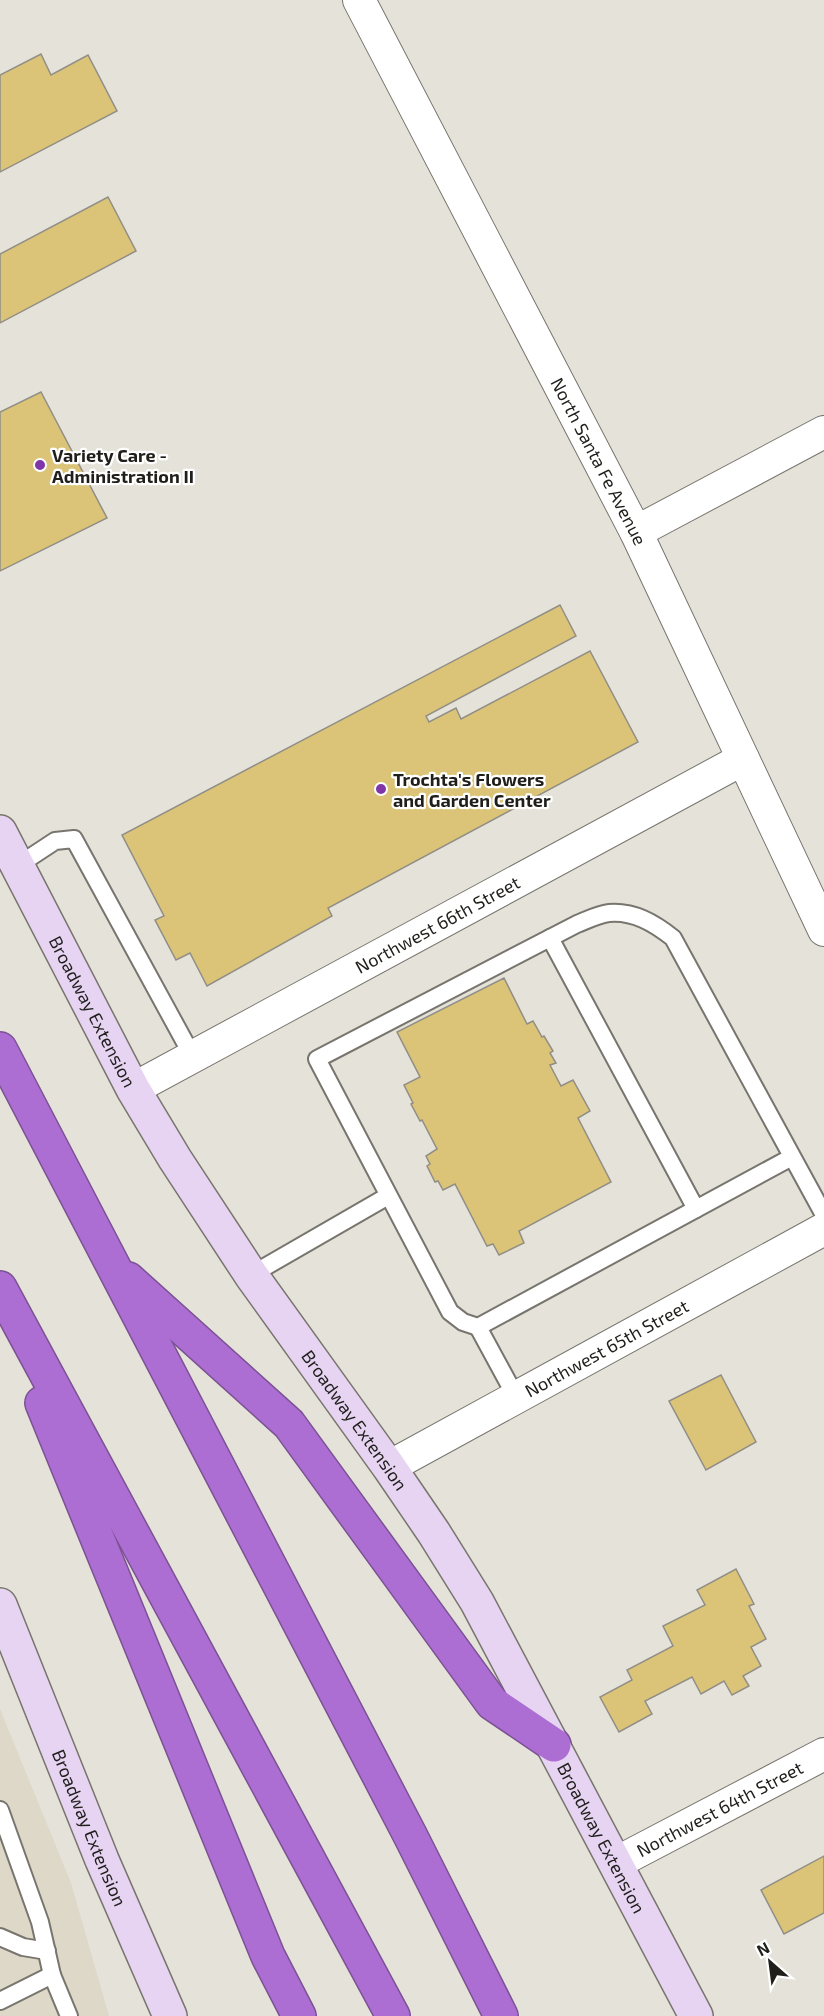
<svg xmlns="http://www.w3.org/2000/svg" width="824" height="2016" font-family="'Exo 2',sans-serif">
<rect width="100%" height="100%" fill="#e5e2d9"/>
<polygon fill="#ddd8c8" points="0,1709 71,1883 109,2016 0,2016"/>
<g fill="#dbc477" stroke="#908e86" stroke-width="1.5">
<polygon points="41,54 51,75 88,55 117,111 0,172 0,75"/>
<polygon points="108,197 136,251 0,323 0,254"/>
<polygon points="41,392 107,518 0,571 0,412"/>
<polygon points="560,605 576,636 426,716 429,722 456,708 461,719 590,651 638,742 328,908 332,916 207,986 190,953 176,960 155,920 164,916 122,835"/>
<polygon points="504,978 527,1024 533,1021 542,1037 544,1036 553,1051 550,1053 556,1063 550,1065 561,1086 573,1080 590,1111 578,1118 611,1182 519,1231 524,1243 499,1255 493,1244 487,1246 455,1184 443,1190 438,1181 435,1182 427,1166 430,1164 426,1156 437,1149 422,1120 420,1121 411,1104 413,1103 404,1085 420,1077 397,1032"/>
<polygon points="721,1375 756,1442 706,1470 669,1401"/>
<polygon points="736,1569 754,1604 749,1606 766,1639 751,1647 761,1666 743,1676 749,1686 732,1695 724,1681 701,1694 692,1677 645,1701 652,1714 619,1732 600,1697 632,1680 627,1670 673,1646 663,1626 705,1605 697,1590"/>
<polygon points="824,1856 824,1913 784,1934 761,1890"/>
</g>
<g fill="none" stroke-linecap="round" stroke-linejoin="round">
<defs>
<g id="service">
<polyline points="17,866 55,841 74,839 193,1057"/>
<polyline points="550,938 696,1209"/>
<path d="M792 1157 478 1327 463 1322 450 1312 317 1059 577 924C587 920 599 914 609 913 634 911 654 923 673 938L824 1215"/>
<polyline points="251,1275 388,1196"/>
<polyline points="478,1327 516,1397"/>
<polyline points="0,1810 40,1922 52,1975 69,2016"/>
<polyline points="0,1937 23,1947 47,1951"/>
<polyline points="0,2001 52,1975"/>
</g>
<g id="minor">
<path id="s1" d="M359 0 636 532 824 930"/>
<polyline points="636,532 824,432"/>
<path id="s2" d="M133 1089 743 759"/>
<path id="s3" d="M389 1467 824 1229"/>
<path id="s4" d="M616 1863 824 1754"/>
</g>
<g id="secondary">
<path id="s5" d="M0 832 133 1089 175 1159 251 1275 389 1467 434 1533 477 1602 696 2016"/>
<path id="s6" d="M0 1605 102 1860 170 2016"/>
</g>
<g id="motorway">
<polyline points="0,1049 410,1835 501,2016"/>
<polyline points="128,1279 289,1424 492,1703 554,1745"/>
<polyline points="0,1288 393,2016"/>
<polyline points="42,1403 268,1956 299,2016"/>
</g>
</defs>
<use href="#service" stroke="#77756d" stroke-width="20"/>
<use href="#minor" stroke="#77756d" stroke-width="34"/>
<use href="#secondary" stroke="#77756d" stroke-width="36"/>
<use href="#motorway" stroke="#7b5293" stroke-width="36"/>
<use href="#service" stroke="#fff" stroke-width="16"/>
<use href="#minor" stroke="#fff" stroke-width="32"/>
<use href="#secondary" stroke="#e6d4f2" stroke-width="33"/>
<use href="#motorway" stroke="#ad6ed3" stroke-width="33"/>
</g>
<g fill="#8036a8" stroke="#fff" stroke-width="2">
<circle cx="40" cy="465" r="6"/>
<circle cx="381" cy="789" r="6"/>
</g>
<g text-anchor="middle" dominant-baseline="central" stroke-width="4.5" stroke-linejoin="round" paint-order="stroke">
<g font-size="18" font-weight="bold" fill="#1f1e1b" stroke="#fff" text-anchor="start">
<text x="52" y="455">Variety Care -<tspan x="52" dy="21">Administration II</tspan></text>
<text x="393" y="779">Trochta's Flowers<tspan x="393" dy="21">and Garden Center</tspan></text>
</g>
<g font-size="18" fill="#1f1e1b" stroke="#fff">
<text stroke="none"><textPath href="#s1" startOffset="520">North Santa Fe Avenue</textPath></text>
<text stroke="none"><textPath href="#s2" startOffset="346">Northwest 66th Street</textPath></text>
<text stroke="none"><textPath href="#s5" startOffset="202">Broadway Extension</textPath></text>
<text stroke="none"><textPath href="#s3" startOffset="248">Northwest 65th Street</textPath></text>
<text stroke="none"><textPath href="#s5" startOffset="688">Broadway Extension</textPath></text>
<text stroke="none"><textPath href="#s4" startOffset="117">Northwest 64th Street</textPath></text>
<text stroke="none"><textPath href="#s6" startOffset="240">Broadway Extension</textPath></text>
<text stroke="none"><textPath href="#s5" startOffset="1174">Broadway Extension</textPath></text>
</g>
</g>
<g transform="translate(770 1962) rotate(332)" stroke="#ffffff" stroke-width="4.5" paint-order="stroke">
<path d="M0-4.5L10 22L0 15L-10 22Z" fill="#1f1e1b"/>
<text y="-9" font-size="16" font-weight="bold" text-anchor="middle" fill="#1f1e1b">N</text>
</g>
</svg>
